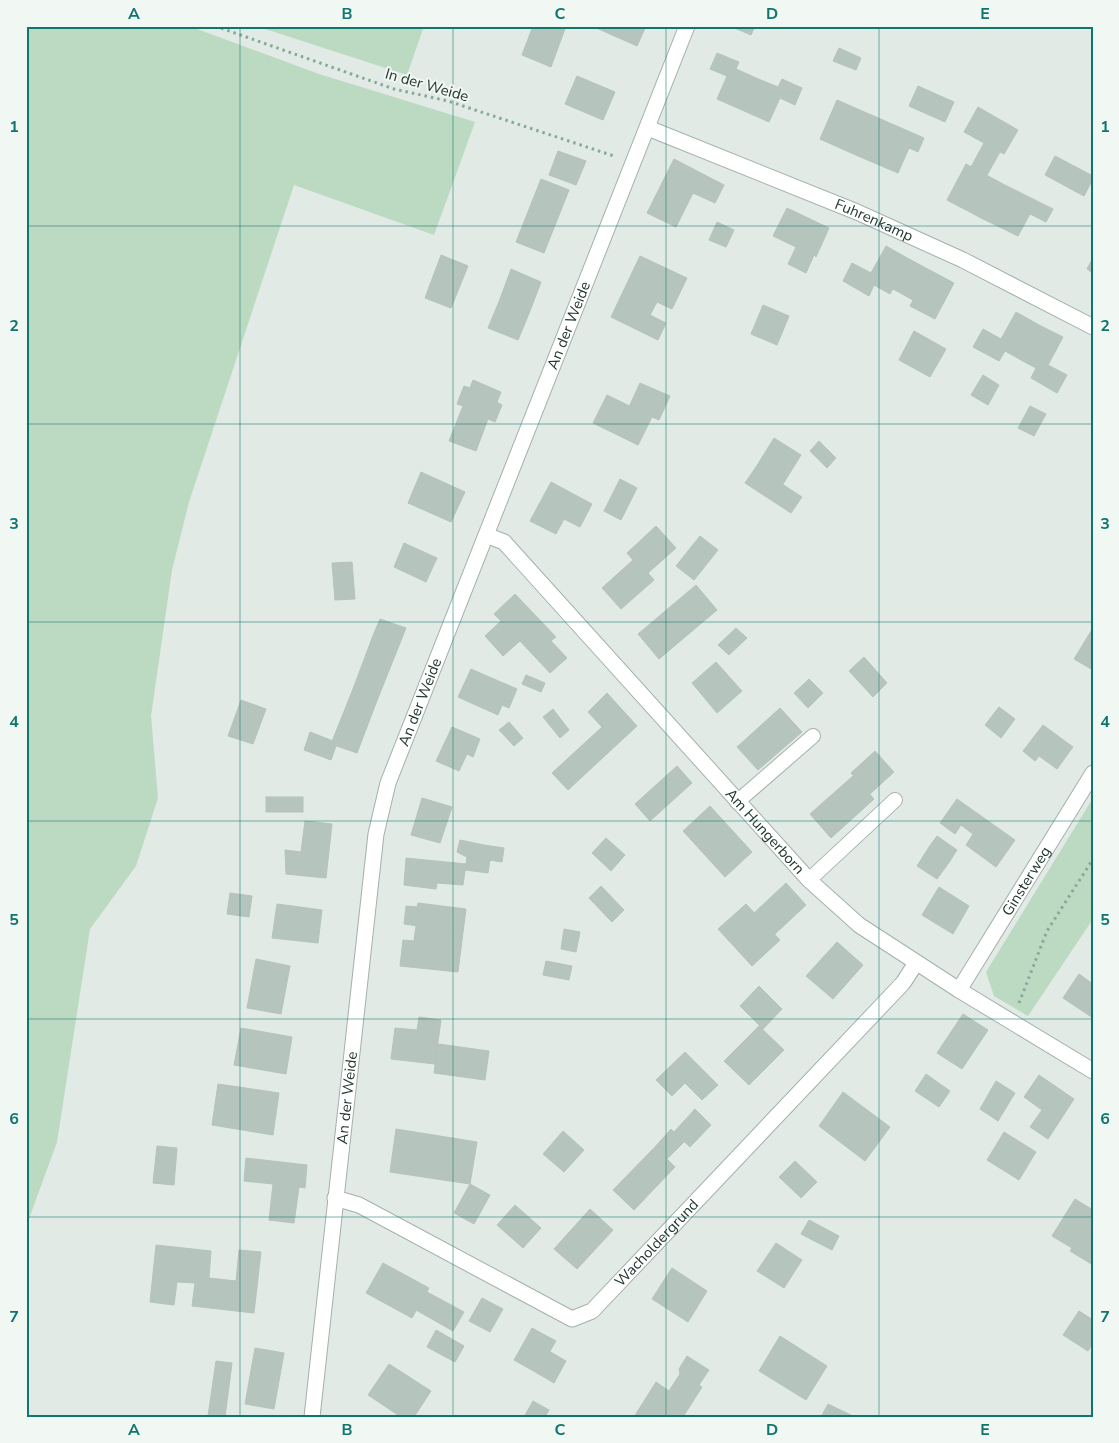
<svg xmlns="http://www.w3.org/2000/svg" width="1119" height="1443" font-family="'Nunito Sans',sans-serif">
<rect width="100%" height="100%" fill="#e1eae5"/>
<g fill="#bcd9c2">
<polygon points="26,26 189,26 319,74 475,122 434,235 294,185 189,502 172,570 151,716 158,798 136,866 90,929 57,1142 26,1227"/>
<polygon points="256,26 424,26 407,75"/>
<polygon points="1093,798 1093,919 1028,1016 994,996 986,972"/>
</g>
<g fill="#b6c4be" stroke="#b4c3bc">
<polygon points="533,26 566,26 551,67 522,55"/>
<polygon points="592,26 646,26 637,46"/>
<polygon points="730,26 755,26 751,35"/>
<polygon points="839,48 861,58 856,70 833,61"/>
<polygon points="717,53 739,62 736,69 756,78 742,110 717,99 727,76 710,69"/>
<polygon points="577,76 615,92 603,120 565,104"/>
<polygon points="756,78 778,87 782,79 802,88 795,105 780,98 769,122 742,110"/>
<polygon points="918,86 954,102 945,122 909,106"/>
<polygon points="837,100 876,117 858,156 820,139"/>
<polygon points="978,107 1018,130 1004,154 964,132"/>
<polygon points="876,117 924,138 918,152 909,148 898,173 858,156"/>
<polygon points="984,143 1000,152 987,175 971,167"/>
<polygon points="558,151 586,161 576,185 549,175"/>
<polygon points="1055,156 1093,176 1093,179 1084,196 1045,175"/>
<polygon points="674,159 724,185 715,203 693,193 676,227 647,213"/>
<polygon points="966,164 1001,183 983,219 947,200"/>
<polygon points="541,179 569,190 544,253 516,242"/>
<polygon points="1001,183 1053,209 1046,222 1030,214 1018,236 983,219"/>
<polygon points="787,208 829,228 816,257 814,255 806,273 788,264 796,247 773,236"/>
<polygon points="717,222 734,230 726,247 709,240"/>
<polygon points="886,246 909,259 890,294 874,285 869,296 843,281 852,263 871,273"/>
<polygon points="441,255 468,266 451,308 425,298"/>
<polygon points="640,256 687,278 672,309 657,302 650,315 666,323 658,340 611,317"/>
<polygon points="1093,258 1093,273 1087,269"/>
<polygon points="909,259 954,283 935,319 910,306 913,300 893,289"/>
<polygon points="511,269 541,282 530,311 500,299"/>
<polygon points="500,299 530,311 518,340 488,328"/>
<polygon points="763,305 789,316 777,345 751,334"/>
<polygon points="1016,312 1039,325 1021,360 1005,351 999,361 973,347 983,329 1001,339"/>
<polygon points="1039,325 1063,337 1048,365 1067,375 1057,393 1031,378 1036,368 1021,360"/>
<polygon points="914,331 946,349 930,377 899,360"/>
<polygon points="983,375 999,385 988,405 971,395"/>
<polygon points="473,380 501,392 497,402 502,405 495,422 488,419 476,451 449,441 463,406 457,404 464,386 470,388"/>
<polygon points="640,383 670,396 659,420 629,407"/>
<polygon points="607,395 652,417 638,445 593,423"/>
<polygon points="1030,406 1046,414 1034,436 1018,428"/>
<polygon points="774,438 801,455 783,484 756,467"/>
<polygon points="819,441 836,458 827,468 810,451"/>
<polygon points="756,467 802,497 791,513 745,483"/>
<polygon points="421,472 465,492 451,522 408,503"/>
<polygon points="620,479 637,488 621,520 604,511"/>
<polygon points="551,482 592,504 580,527 564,519 556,534 530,521"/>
<polygon points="656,526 676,548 648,573 654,580 621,609 602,588 633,560 627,553"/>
<polygon points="700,536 718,550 694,580 676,566"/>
<polygon points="404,543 437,558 426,582 394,567"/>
<polygon points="352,562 355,599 335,600 332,563"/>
<polygon points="696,585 717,610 659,659 638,634"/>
<polygon points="515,594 556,637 551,641 567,658 550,673 520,641 503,656 485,636 501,621 494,614"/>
<polygon points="380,619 406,628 400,643 374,633"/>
<polygon points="736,628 747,638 729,655 718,645"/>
<polygon points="1093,628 1093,670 1074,659"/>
<polygon points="374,633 400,643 378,698 353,689"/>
<polygon points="864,657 887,683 873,697 849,671"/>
<polygon points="716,662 742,691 717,713 692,683"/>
<polygon points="471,669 517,689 509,708 502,705 498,715 458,697"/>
<polygon points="526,675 545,683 541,692 522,684"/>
<polygon points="809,679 823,693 808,708 794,693"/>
<polygon points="353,689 378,698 357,753 331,744"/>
<polygon points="607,693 637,726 568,790 552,773 602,727 588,712"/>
<polygon points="241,700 266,709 253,744 228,736"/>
<polygon points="999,707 1015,719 1001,738 985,725"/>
<polygon points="780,708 802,732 758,770 737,747"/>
<polygon points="553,709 569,730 560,738 543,717"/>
<polygon points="509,722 523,738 514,746 499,730"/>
<polygon points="1043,725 1073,747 1057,769 1039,756 1035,761 1023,751"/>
<polygon points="452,727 480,739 473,757 467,754 459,771 436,761"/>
<polygon points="310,732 333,741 331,744 336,746 331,760 304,750"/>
<polygon points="875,751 894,772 870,794 851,773"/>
<polygon points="677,766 692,783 650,821 635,804"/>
<polygon points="853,776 874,799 831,838 810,814"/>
<rect x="266" y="797" width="37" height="15"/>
<polygon points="422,798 452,807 440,843 411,835"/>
<polygon points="957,799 1015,840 996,867 966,845 973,834 961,825 955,834 940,823"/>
<polygon points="710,806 731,829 704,854 683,831"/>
<polygon points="305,821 332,824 326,878 286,874 285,850 301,852"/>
<polygon points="731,829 752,852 725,877 704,854"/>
<polygon points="937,836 957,850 950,861 929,847"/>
<polygon points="606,838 625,855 611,871 592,853"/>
<polygon points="460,840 484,845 482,859 467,857 457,852"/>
<polygon points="484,845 504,848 502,862 482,859"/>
<polygon points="929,847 950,861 937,879 917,866"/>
<polygon points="467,857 490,860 488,873 465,870"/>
<polygon points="406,858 466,864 463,885 437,883 436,889 404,885"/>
<polygon points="786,883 806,905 774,935 754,913"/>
<polygon points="601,886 624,910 612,922 589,898"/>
<polygon points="939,887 969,906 953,934 922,915"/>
<polygon points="230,893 252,896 249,917 227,914"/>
<polygon points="418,903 466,909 463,932 404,924 406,906 417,907"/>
<polygon points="277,904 322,910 318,943 272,938"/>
<polygon points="746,904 780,940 752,966 718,929"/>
<polygon points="416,926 463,932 458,972 400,966 403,940 414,941"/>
<polygon points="564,929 580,932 576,952 561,949"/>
<polygon points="837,942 863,965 833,999 806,976"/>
<polygon points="256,959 290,966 281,1014 247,1008"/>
<polygon points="546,961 572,966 569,980 543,975"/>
<polygon points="1079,974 1093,984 1093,1018 1063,998"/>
<polygon points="759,986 782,1009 763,1029 740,1006"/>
<polygon points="963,1014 988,1030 962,1069 937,1053"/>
<polygon points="419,1017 441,1020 435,1064 391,1059 395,1028 417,1030"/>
<polygon points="759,1026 784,1050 749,1085 724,1061"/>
<polygon points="241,1028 292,1037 286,1074 234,1065"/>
<polygon points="438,1044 489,1051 485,1080 434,1073"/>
<polygon points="685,1052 718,1085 702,1100 685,1083 672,1096 656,1080"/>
<polygon points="926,1074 950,1091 939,1107 915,1091"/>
<polygon points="1039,1075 1074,1099 1048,1139 1030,1127 1042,1110 1024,1097"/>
<polygon points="996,1081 1015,1093 998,1121 980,1109"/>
<polygon points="218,1084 279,1093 273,1135 212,1125"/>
<polygon points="843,1092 890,1127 865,1161 819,1126"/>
<polygon points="695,1109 711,1125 690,1147 674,1132"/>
<polygon points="396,1129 477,1142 470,1184 390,1172"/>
<polygon points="671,1129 684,1142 667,1159 655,1147"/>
<polygon points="563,1131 584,1150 564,1172 543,1154"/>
<polygon points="1004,1132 1036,1152 1019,1180 987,1160"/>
<polygon points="157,1146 177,1148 174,1185 153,1183"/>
<polygon points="655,1147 675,1167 634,1210 613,1190"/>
<polygon points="246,1158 307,1165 305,1188 299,1187 294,1223 269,1220 273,1184 244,1181"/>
<polygon points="795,1161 817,1182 801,1198 779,1177"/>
<polygon points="470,1184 490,1195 474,1224 454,1213"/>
<polygon points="1075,1199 1093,1210 1093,1265 1070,1251 1072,1248 1052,1236"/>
<polygon points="515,1205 541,1228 523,1248 497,1225"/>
<polygon points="590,1209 613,1230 577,1269 554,1249"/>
<polygon points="809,1220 839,1236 832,1250 801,1234"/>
<polygon points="776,1243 802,1260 784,1288 757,1271"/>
<polygon points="156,1245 211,1251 209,1278 236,1281 239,1250 261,1252 254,1313 192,1306 195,1283 177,1282 174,1305 150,1302"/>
<polygon points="383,1263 429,1288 412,1318 366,1293"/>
<polygon points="672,1268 707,1291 688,1322 652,1299"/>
<polygon points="427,1292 464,1312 453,1331 416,1310"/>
<polygon points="482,1298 503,1309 490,1332 469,1321"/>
<polygon points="1079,1311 1093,1320 1093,1343 1088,1351 1063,1335"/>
<polygon points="532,1328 556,1341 537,1373 514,1360"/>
<polygon points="436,1330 464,1346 455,1362 427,1347"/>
<polygon points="780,1336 827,1366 806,1400 759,1371"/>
<polygon points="255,1348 284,1353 274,1409 245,1404"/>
<polygon points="549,1351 566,1361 554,1383 537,1373"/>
<polygon points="687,1356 709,1370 699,1385 680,1374 679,1369"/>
<polygon points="216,1361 232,1363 225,1417 208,1416"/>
<polygon points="389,1364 431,1391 414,1417 401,1417 368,1395"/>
<polygon points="680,1374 702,1387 683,1417 634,1417 656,1382 669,1391"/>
<polygon points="533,1401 549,1410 545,1417 524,1417"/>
<polygon points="828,1404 855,1417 821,1417"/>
</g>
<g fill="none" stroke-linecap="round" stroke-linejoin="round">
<defs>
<g id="service">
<polyline points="737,802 813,736"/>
<polyline points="809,880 895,800"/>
</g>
<g id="minor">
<path id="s1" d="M648 128 857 212 963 260 1093 327"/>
<path id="s2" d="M486 535 504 542 809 880 859 925 959 990 1093 1071"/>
<path id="s3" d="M959 990 1093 773"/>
<path id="s4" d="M335 1198 359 1205 572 1319 592 1311 903 983 916 963"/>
<path id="s5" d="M312 1417 376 834 388 783 687 26"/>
</g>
</defs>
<use href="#service" stroke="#a4b1ab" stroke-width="16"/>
<use href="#minor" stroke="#a4b1ab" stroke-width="17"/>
<g stroke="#84aa9c" stroke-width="3" stroke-dasharray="2.5 4" stroke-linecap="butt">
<polyline points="215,26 394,89 448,101 614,156"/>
<polyline points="1019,1003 1047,931 1093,859"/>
</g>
<use href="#service" stroke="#fff" stroke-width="14"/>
<use href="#minor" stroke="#fff" stroke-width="15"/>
</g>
<path fill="none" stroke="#0f766e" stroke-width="1" stroke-opacity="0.55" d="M240 26V1417M453 26V1417M666 26V1417M879 26V1417M26 226H1093M26 424H1093M26 622H1093M26 821H1093M26 1019H1093M26 1217H1093"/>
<g text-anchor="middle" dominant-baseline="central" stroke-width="4" stroke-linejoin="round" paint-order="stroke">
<g font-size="15" fill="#233931" stroke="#f1f7f3">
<text transform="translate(427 85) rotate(16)">In der Weide</text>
<text stroke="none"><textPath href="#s1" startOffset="244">Fuhrenkamp</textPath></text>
<text stroke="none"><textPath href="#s5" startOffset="1131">An der Weide</textPath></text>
<text stroke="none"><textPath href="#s5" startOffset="726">An der Weide</textPath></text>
<text stroke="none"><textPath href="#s2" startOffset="409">Am Hungerborn</textPath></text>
<text stroke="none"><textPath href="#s3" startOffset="128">Ginsterweg</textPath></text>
<text stroke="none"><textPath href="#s5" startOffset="321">An der Weide</textPath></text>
<text stroke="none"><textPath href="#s4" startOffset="382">Wacholdergrund</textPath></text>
</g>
</g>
<rect width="1119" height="1443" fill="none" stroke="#f1f7f3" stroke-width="55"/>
<rect x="28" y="28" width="1064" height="1388" fill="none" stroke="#0f766e" stroke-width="2"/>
<g font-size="16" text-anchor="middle" font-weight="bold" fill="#0f766e">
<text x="134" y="19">A</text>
<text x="347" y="19">B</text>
<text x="560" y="19">C</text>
<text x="772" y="19">D</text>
<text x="985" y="19">E</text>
<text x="14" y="132">1</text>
<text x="1105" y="132">1</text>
<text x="14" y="331">2</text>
<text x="1105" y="331">2</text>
<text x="14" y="529">3</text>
<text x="1105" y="529">3</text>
<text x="14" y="727">4</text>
<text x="1105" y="727">4</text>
<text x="14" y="925">5</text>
<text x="1105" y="925">5</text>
<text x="14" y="1124">6</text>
<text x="1105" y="1124">6</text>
<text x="14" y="1322">7</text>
<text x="1105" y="1322">7</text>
<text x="134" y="1435">A</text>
<text x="347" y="1435">B</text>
<text x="560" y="1435">C</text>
<text x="772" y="1435">D</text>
<text x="985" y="1435">E</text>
</g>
</svg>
